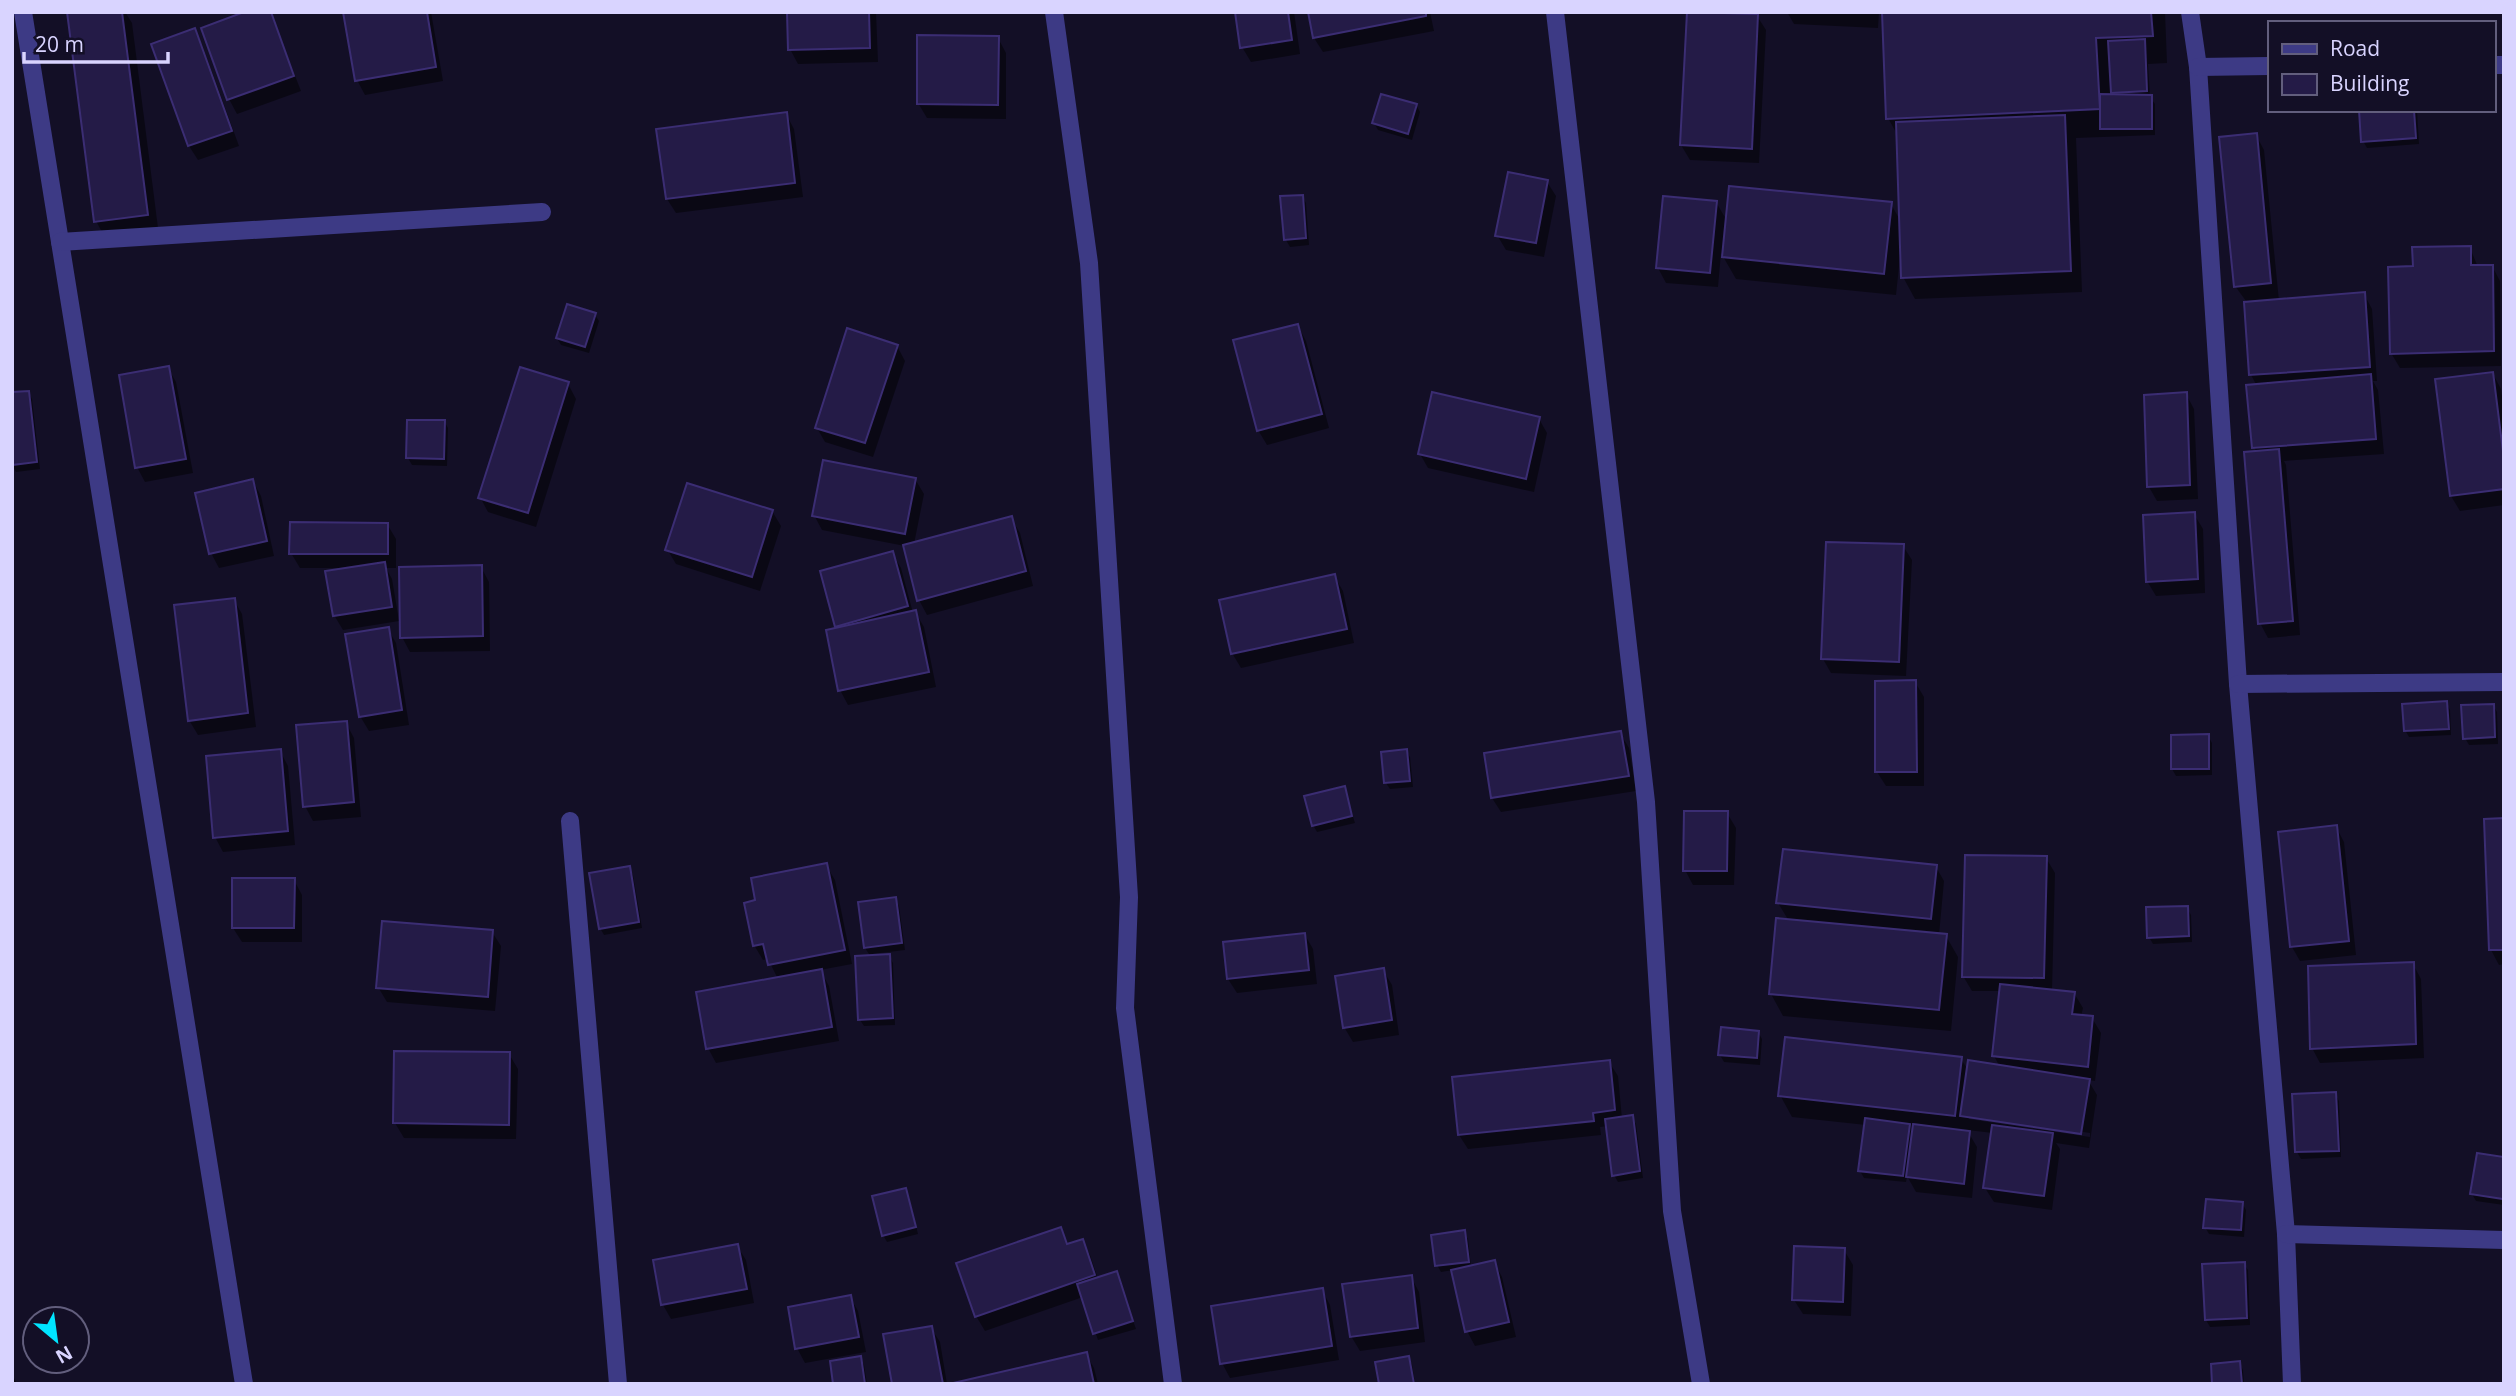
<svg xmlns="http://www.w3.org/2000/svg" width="2516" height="1396" font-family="'Open Sans',sans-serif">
<rect width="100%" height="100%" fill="#130f26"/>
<g fill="#0007" fill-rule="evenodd">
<polygon points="69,12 125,12 132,23 159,236 108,243 96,221"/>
<polygon points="270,12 301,91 237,114 229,99"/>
<polygon points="344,12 431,12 443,81 365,95 357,80"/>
<polygon points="789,12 876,12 878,62 798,64 790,49"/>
<polygon points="1237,12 1294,12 1300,54 1251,62 1242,47"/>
<polygon points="1309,12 1430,12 1434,31 1323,52 1314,38"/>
<polygon points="1787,12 1879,12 1878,28 1794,24"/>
<polygon points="1883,12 2165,12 2167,63 2148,64 2150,97 2155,104 2155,135 2076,138 2082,292 1915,299 1903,277 1902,257 1900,257 1896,295 1736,279 1721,253 1718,287 1666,283 1658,268 1716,202 1727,221 1891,204 1901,222 1898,136 1888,118"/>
<polygon points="1757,16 1766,30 1759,163 1690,160 1681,145"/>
<polygon points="194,30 202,45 239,146 198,160 189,146 153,45"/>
<polygon points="998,38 1006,53 1006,119 927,118 918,103"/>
<polygon points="1416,105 1420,112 1412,140 1378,130 1374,123"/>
<polygon points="2361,110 2417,110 2419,144 2367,148 2363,141"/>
<polygon points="786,114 794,129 803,197 676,213 667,199"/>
<polygon points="2256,135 2264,150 2279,301 2364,294 2372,309 2377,381 2373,381 2378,390 2384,454 2284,461 2286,465 2300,635 2268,638 2260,623 2257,452 2254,447 2257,386 2251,375 2246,301 2235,286"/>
<polygon points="1547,182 1556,196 1544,257 1506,250 1497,235"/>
<polygon points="1302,196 1306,203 1309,245 1290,247 1286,240 1282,198"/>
<polygon points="2470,248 2478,267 2492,266 2500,281 2501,366 2400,368 2391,353 2415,268"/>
<polygon points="595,315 599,321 589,353 561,345 557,338"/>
<polygon points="1298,326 1306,341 1329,428 1267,445 1258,430"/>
<polygon points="897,346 905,361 873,457 825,442 817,428"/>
<polygon points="168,368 176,382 193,473 145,482 137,467"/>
<polygon points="2493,374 2501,389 2504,412 2504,505 2460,511 2451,496 2437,381"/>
<polygon points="568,384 576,399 536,527 488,512 480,497"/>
<polygon points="28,392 32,399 40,469 16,472 12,465"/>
<polygon points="2186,394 2194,409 2198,499 2157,501 2149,487"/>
<polygon points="1539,419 1547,433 1534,492 1428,468 1420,454"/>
<polygon points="444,421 448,428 447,466 412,465 408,458"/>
<polygon points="915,479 924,494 914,544 1011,518 1020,533 1033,586 927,615 919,600 905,546 822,530 814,515"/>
<polygon points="253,481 261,496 274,556 219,568 211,553"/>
<polygon points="772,511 781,526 760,591 676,564 667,549"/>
<polygon points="2194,514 2203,529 2205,593 2156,596 2147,581"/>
<polygon points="387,524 396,539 396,568 386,568 392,579 399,621 343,630 334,615 343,568 300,568 291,553"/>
<polygon points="1903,546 1912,560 1906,676 1831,673 1823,659"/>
<polygon points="892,553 901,568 913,613 915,612 924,627 936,687 848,705 840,690 837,629 822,572"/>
<polygon points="481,567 489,582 490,651 410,652 402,637"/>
<polygon points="1334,576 1343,591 1354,643 1241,668 1232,653"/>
<polygon points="234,600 242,614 256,727 198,735 189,720"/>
<polygon points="388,629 396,643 409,725 369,731 360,716"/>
<polygon points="1915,682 1924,697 1924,786 1886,786 1877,772"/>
<polygon points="2446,703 2450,710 2451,735 2409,737 2405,730"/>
<polygon points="2493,705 2497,712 2498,744 2469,745 2465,738"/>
<polygon points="346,723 354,738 361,817 313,821 305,806"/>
<polygon points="1620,733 1629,748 1636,791 1501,812 1492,798 1486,755"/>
<polygon points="2208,736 2212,743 2212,775 2176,776 2172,769"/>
<polygon points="280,751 288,766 295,845 223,852 215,837"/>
<polygon points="1406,751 1410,757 1413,787 1390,789 1386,783"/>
<polygon points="1344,788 1355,823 1317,832 1313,825"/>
<polygon points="1727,813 1736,828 1734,885 1693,885 1685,870"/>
<polygon points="2504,820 2504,964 2499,965 2491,950"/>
<polygon points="2336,827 2344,842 2356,955 2300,961 2292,947"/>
<path d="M2046 858 2055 873 2052 991 2074 993 2083 1008 2081 1017 2092 1018 2101 1033 2095 1081 2088 1080 2097 1095 2089 1148 2056 1143 2060 1149 2052 1210 1994 1202 1985 1188 1993 1133 1967 1130 1977 1147 1972 1198 1916 1192 1907 1176 1906 1182 1864 1178 1860 1171 1866 1125 1792 1117 1780 1095 1961 1059 1968 1070 2000 1067 1994 1056 2001 991H1972L1963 976ZM1969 1115 2090 1133V1137L1969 1119Z"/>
<polygon points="826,865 835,880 852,964 820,970 829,986 839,1041 716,1063 708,1048 778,979 768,959 763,960 754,945 757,902"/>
<polygon points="1936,867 1944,881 1939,935 1946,936 1958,957 1951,1031 1783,1016 1771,994 1789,921 1778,903"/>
<polygon points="629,868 633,875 642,928 604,935 600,928"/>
<polygon points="294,880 302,895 302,942 242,942 233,928"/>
<polygon points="895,899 899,906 905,950 872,954 872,957 889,956 893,963 895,1025 864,1026 860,1020 871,957 865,948"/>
<polygon points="2187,908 2191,915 2192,942 2153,944 2149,937"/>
<polygon points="492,932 501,946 495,1011 387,1002 378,987"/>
<polygon points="1305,935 1313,949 1317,984 1237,993 1228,979"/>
<polygon points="2413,964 2421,979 2424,1058 2320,1063 2312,1048"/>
<polygon points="1383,970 1392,985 1399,1035 1353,1042 1344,1027"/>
<polygon points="1758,1032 1762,1039 1760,1065 1724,1062 1720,1055"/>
<polygon points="509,1054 518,1069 516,1139 404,1138 395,1123"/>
<polygon points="1609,1062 1618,1076 1622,1119 1632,1117 1636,1124 1643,1178 1618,1182 1614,1175 1608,1126 1600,1127 1601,1135 1468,1149 1459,1135"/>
<polygon points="2335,1094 2339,1101 2341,1157 2301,1159 2297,1152"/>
<polygon points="2504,1159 2504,1205 2476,1201 2472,1194"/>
<polygon points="905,1190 909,1197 918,1234 887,1242 883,1235"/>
<polygon points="2242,1203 2246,1210 2244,1237 2209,1234 2205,1227"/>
<polygon points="1060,1229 1069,1245 1082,1241 1090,1255 1098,1279 1116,1273 1136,1329 1098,1340 1083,1297 985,1331 976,1316"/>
<polygon points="1464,1232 1468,1239 1471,1267 1494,1262 1502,1277 1516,1337 1475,1346 1467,1331 1453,1270 1441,1272 1437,1265"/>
<polygon points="737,1246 746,1260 754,1303 671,1319 663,1305 655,1262"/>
<polygon points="1844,1250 1853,1265 1851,1316 1803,1314 1794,1300"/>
<polygon points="2244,1264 2248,1270 2250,1325 2210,1327 2206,1320"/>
<polygon points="1411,1277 1419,1292 1425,1342 1360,1351 1351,1336"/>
<polygon points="1322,1290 1330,1305 1339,1360 1230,1378 1222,1363"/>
<polygon points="850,1297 858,1311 866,1352 805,1363 797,1348"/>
<polygon points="931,1328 940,1342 947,1384 894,1384"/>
<polygon points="1086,1354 1094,1368 1098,1384 956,1384"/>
<polygon points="860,1358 864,1365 867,1384 835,1384"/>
<polygon points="1408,1358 1412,1364 1415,1384 1381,1384"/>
<polygon points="2239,1363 2243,1370 2244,1384 2214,1384"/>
<polygon points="12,1369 14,1378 17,1384 12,1384"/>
</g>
<g fill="#241b47" stroke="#3b2d73" stroke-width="2">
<polygon points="67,12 122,12 148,215 94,222"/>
<polygon points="244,12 271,12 294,76 227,100 201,28"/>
<polygon points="343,12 427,12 436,67 355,81"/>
<polygon points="787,12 869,12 870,48 788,50"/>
<polygon points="1235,12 1288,12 1292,40 1240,48"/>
<polygon points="1308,12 1426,12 1426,16 1313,38"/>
<polygon points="1687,12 1758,14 1752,149 1680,145"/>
<polygon points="1882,12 2151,12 2153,36 2096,38 2100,109 1886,119"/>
<polygon points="195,28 232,131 188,146 151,44"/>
<polygon points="917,35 999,36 998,105 917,104"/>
<polygon points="2145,39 2147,91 2111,93 2108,41"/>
<polygon points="1381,94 1417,104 1408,134 1372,123"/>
<polygon points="2100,94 2152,95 2152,129 2100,129"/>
<polygon points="2359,110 2414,110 2416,138 2361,142"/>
<polygon points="787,112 795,183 666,199 656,129"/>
<polygon points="2065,115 2071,271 1901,278 1896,122"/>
<polygon points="2257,133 2271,283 2234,287 2219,137"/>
<polygon points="1508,172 1548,180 1536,243 1495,236"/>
<polygon points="1729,186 1892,202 1884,274 1722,257"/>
<polygon points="1303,195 1306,238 1284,240 1280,196"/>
<polygon points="1663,196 1717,201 1710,273 1656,268"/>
<polygon points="2471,246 2471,265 2493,265 2494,351 2390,354 2388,267 2413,266 2412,247"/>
<polygon points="2365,292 2370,367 2249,375 2244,302"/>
<polygon points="567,304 596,313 585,347 556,338"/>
<polygon points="1298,324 1322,414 1257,431 1233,340"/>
<polygon points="847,328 898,345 865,443 815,428"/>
<polygon points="169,366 186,459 135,468 119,375"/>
<polygon points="520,367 569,382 528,513 478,498"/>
<polygon points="2493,372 2504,459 2504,489 2450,496 2435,379"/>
<polygon points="2371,374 2376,439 2252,448 2246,385"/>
<polygon points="29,391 37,462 12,465 12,392"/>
<polygon points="1432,392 1540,417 1526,479 1418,454"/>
<polygon points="2187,392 2190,485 2147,487 2144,395"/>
<polygon points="407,420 445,420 444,459 406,458"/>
<polygon points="2279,449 2293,621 2258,624 2244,452"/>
<polygon points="823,460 916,478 905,534 812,516"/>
<polygon points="253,479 267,541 209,554 195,493"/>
<polygon points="687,483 773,510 752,577 665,550"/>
<polygon points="2195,512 2198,579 2146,582 2143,515"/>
<polygon points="1012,516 1026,571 917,601 903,545"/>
<polygon points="290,522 388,523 388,554 289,554"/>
<polygon points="1826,542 1904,544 1899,662 1821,659"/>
<polygon points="893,551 908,606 835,627 820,571"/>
<polygon points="385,562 392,607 333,616 325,571"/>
<polygon points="482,565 483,636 400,638 399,567"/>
<polygon points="1335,574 1347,629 1231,654 1219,600"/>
<polygon points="235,598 248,713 188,721 174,605"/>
<polygon points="916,610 929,672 838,691 826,630"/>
<polygon points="389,627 402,710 359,717 345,634"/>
<polygon points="1916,680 1917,772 1875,772 1875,681"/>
<polygon points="2447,701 2449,729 2404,731 2402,704"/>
<polygon points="2494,704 2495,737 2463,739 2461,705"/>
<polygon points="347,721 354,802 303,807 296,725"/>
<polygon points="1621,731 1629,776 1491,798 1484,753"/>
<polygon points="2209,734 2209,769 2171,769 2171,735"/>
<polygon points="281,749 288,831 213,838 206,756"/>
<polygon points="1407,749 1410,781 1384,783 1381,752"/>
<polygon points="1345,786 1352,816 1312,826 1304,796"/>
<polygon points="1684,811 1728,811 1727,871 1683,871"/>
<polygon points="2504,818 2504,950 2489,950 2484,819"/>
<polygon points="2337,825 2349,941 2290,947 2278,832"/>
<polygon points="1783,849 1937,865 1931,919 1776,903"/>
<polygon points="1965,855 2047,856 2044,978 1962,977"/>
<polygon points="827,863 845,950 768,965 763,944 753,946 744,903 755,900 751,878"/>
<polygon points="630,866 639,922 599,929 589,873"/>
<polygon points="232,878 295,878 294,928 232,928"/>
<polygon points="896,897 902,943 864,948 858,902"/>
<polygon points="2188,906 2189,936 2147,938 2146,907"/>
<polygon points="1776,918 1947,934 1939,1010 1769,994"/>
<polygon points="382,921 493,930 488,997 376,988"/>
<polygon points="1305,933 1309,970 1227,979 1223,942"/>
<polygon points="890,954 893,1018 858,1020 855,956"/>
<polygon points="2414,962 2416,1044 2310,1049 2308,966"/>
<polygon points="1384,968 1392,1020 1343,1028 1335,976"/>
<polygon points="822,969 832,1027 706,1049 696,992"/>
<polygon points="2000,984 2075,992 2072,1014 2093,1016 2088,1067 1992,1056"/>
<polygon points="1721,1027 1759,1031 1757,1058 1718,1055"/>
<polygon points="1785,1037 1962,1057 1955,1116 1778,1096"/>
<polygon points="394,1051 510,1052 509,1125 393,1123"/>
<polygon points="1610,1060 1615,1110 1593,1113 1594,1121 1458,1135 1452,1077"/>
<polygon points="1968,1060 2090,1079 2081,1134 1960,1116"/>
<polygon points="2336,1092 2339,1151 2295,1152 2292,1094"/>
<polygon points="1633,1115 1640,1171 1612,1176 1605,1119"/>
<polygon points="1865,1118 1910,1124 1903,1176 1858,1171"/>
<polygon points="1913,1124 1970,1131 1964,1184 1906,1177"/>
<polygon points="1992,1125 2053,1133 2044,1196 1983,1188"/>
<polygon points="2477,1153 2504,1157 2503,1199 2470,1194"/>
<polygon points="906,1188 916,1227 882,1236 872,1196"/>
<polygon points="2206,1199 2243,1202 2241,1230 2203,1228"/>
<polygon points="1061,1227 1067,1244 1083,1239 1095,1275 975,1317 956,1263"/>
<polygon points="1465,1230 1469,1262 1435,1266 1431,1235"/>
<polygon points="738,1244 747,1289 661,1305 653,1260"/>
<polygon points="1794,1246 1845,1248 1843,1302 1792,1300"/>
<polygon points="1495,1260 1509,1322 1465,1332 1451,1270"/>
<polygon points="2245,1262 2247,1318 2205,1320 2202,1264"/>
<polygon points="1117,1271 1133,1321 1093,1334 1077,1284"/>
<polygon points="1412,1275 1418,1328 1350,1337 1342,1284"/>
<polygon points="1323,1288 1332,1346 1220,1364 1211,1306"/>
<polygon points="851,1295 859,1337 795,1349 788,1307"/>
<polygon points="932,1326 943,1384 892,1384 883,1334"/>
<polygon points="1087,1352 1094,1384 949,1384"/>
<polygon points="861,1356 865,1384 833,1384 830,1361"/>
<polygon points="1409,1356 1414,1384 1379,1384 1375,1362"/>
<polygon points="2240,1361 2242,1384 2212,1384 2211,1364"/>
</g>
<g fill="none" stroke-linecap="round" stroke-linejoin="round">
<g stroke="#3d3a85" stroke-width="18">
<polyline points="23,12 244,1384"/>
<polyline points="1054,12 1089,263 1129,897 1125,1008 1173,1384"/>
<polyline points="1555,12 1646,802 1672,1211 1701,1384"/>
<polyline points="2190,12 2198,67 2238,684 2286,1234 2292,1384"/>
<polyline points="2493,65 2504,65"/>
<polyline points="2198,67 2269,66"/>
<polyline points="60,242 542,212"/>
<polyline points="2238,684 2504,682"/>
<polyline points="570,821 618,1384"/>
<polyline points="2286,1234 2504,1240"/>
</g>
</g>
<rect width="2516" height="1396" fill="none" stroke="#d9d4ff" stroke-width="28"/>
<rect x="2268" y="21" width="228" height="91" fill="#130f26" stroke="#625e7d" stroke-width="2"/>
<rect x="2282" y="44" width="35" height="10" fill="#3d3a85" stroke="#625e7d" stroke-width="2"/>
<text x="2330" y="56" font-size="21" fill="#d9d4ff">Road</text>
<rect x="2282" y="74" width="35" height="21" fill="#241b47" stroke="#625e7d" stroke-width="2"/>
<text x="2330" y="91" font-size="21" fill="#d9d4ff">Building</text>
<g transform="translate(56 1340) rotate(151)"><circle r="33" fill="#130f26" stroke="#625e7d" stroke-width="2"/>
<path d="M0-5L12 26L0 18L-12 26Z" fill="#00e5ff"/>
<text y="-10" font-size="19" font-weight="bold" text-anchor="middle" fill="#d9d4ff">N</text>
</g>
<path d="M24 52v10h144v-10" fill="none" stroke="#d9d4ff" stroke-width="3.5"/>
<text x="35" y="52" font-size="21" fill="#d9d4ff" stroke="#130f26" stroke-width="5" paint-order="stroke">20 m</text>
</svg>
